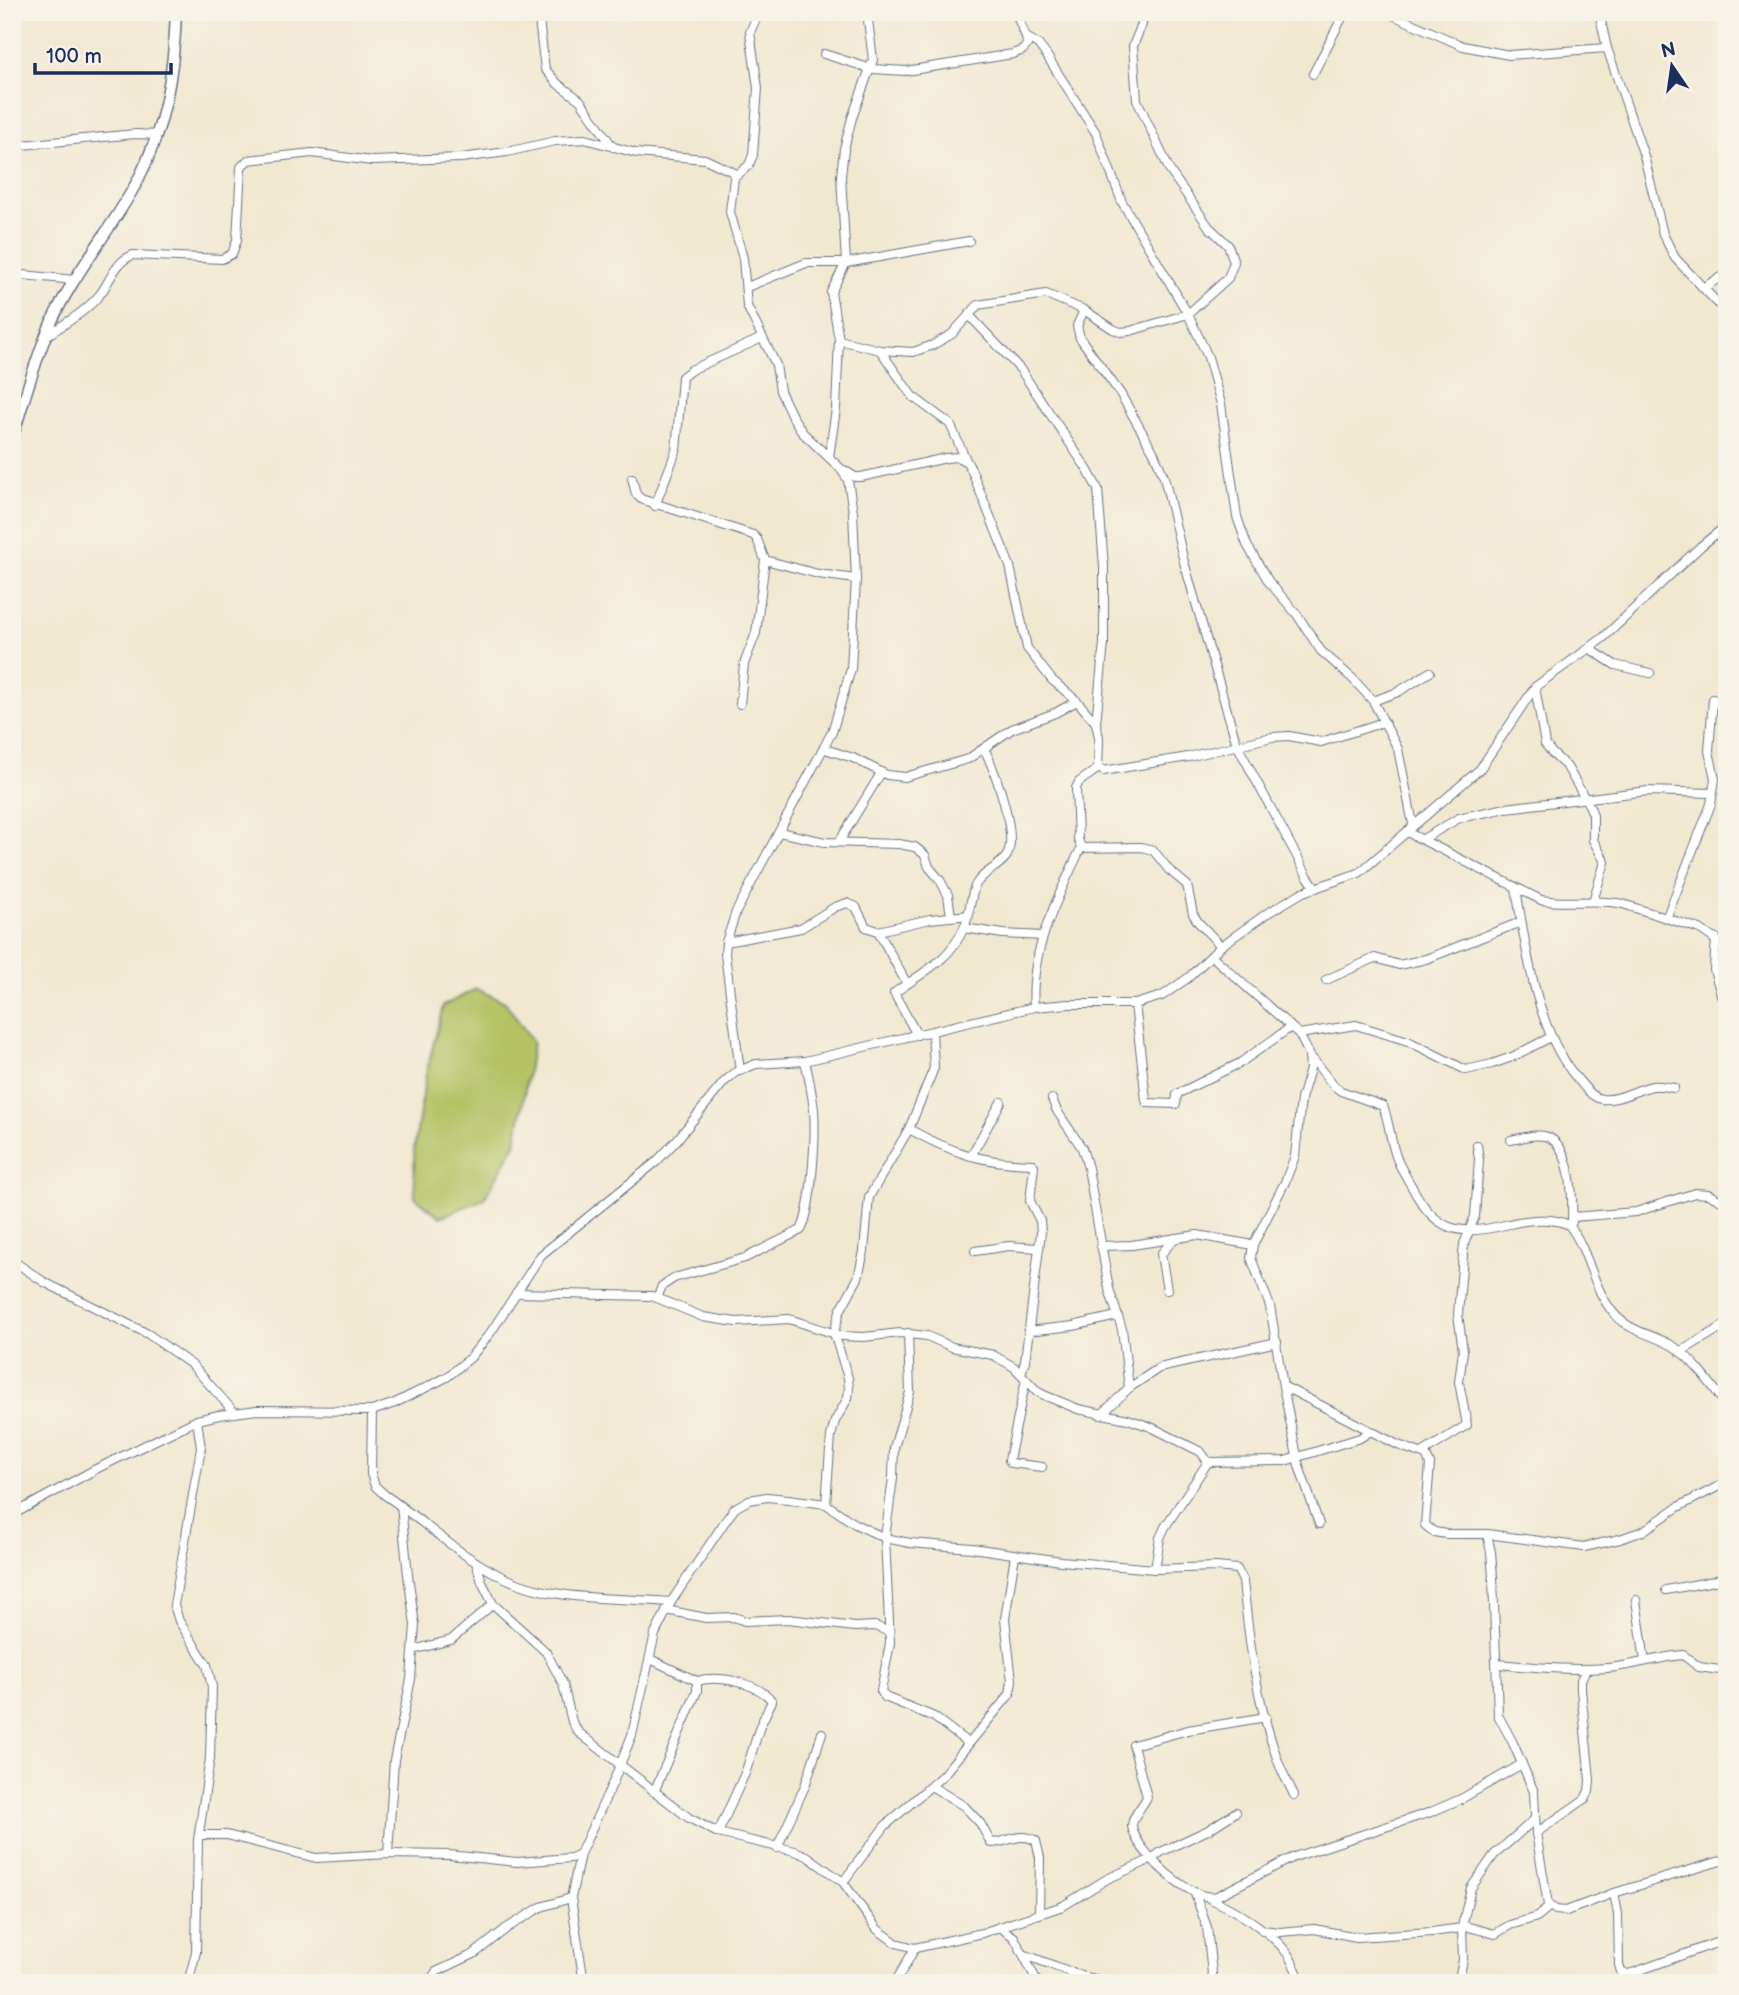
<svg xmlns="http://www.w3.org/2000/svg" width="1739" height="1995" font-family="'Balsamiq Sans',sans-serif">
<rect width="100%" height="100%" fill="#f7f3e8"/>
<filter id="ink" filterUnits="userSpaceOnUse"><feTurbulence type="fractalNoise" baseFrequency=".0143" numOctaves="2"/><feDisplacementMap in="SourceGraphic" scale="14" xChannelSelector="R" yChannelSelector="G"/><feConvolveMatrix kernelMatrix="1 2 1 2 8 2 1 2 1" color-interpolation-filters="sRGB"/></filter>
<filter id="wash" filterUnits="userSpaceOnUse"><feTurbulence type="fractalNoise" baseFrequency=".00686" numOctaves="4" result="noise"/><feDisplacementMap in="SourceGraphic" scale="28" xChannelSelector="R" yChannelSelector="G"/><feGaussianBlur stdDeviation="1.57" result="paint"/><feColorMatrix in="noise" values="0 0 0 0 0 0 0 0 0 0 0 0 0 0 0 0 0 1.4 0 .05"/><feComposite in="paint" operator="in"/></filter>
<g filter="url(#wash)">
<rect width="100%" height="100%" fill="#f1e8d0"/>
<polygon fill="#b4c264" stroke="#687861" stroke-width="2" points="476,989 505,1002 533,1042 516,1143 484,1199 440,1217 415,1197 414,1150 426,1074 443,1006"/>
</g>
<g filter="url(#ink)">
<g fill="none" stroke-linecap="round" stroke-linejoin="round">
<defs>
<g id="street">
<polyline points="538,12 545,69 558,84 580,100 613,147"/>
<polyline points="1386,12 1463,46 1509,55 1607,48"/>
<polyline points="1599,12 1607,48 1644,156 1663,234 1675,258 1727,313"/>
<polyline points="1725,12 1727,19"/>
<polyline points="1026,37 1038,44 1047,56 1096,133 1122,202 1188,314 1208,357 1221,404 1237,517 1247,545 1269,582 1296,613 1321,651 1353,679 1373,701 1398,749 1413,824"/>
<polyline points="824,54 872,69 906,71 1013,54 1023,50 1027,45 1026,37 1015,12"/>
<polyline points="1313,74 1345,12"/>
<polyline points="12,146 135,134 157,135"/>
<polyline points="12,274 75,280"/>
<polyline points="747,287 806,263 846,263 969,241"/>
<polyline points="1703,288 1727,273"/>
<polyline points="1084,310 1077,326 1080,338 1120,393 1154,453 1164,477 1184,562 1237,745 1308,877 1316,888"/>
<polyline points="969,315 1020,369 1087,469 1098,489 1104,567 1104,643 1096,723"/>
<path d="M48 335C66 323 87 311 101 293 111 279 116 261 133 255L222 259 232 254 237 240 241 167 248 160 312 153 372 161 461 158 507 152 555 141 585 139 636 153 705 159 737 174"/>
<polyline points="839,340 880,350 913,352 933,345 952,334 978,305 1046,294 1084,310 1113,329 1120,332 1130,331 1188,314 1228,278 1234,262 1228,245 1209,227 1170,171 1137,100 1133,46 1142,24 1143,12"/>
<polyline points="880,350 912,396 950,424 967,462"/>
<polyline points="829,457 836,409 839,340 831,292 846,263 841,176 844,149 852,118 873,60 867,12"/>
<polyline points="844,470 855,477 861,477 946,458 957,457 967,462 971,469 1010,566 1027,648 1052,680 1077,701 1096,723 1099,738 1098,766 1103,771 1188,757 1272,737 1289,736 1321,742 1384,722"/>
<polyline points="632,478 636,494 641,499 753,535 757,539 765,560 818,574 856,579"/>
<polyline points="655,506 676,451 682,377 691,370 762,338"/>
<polyline points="1590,649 1615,665 1650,673"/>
<polyline points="1535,687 1545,744 1552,753 1567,767 1590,807 1593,815 1593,840 1605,862 1593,901"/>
<polyline points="1373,701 1398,692 1430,672"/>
<polyline points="740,704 744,664 756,633 765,560"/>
<polyline points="825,749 853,758 887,775 905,777 968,759 1012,729 1055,713 1077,701"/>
<polyline points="779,832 825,842 899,844 915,847 925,855 929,867 940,880 948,895 951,916"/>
<path d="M1407 832 1541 900C1568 905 1596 898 1623 904L1700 929 1727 948"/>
<polyline points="1423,839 1459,818 1506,808 1648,791 1712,793"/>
<polyline points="839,842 881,773"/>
<polyline points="1081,848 1141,847 1153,850 1169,870 1187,885 1193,914 1198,922 1221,946"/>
<path d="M1516 888C1526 951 1537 1036 1581 1083 1587 1090 1593 1098 1602 1099 1620 1101 1636 1089 1653 1086 1660 1085 1668 1087 1674 1088"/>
<polyline points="1667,916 1711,804 1715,779 1709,751 1713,699"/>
<polyline points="964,928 1003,934 1043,936"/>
<polyline points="878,931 907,984"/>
<polyline points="1716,938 1714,970 1722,998"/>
<polyline points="726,942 801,928 835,907 847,903 856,907 866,927 878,931 930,919 969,915"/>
<polyline points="1212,956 1299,1034 1309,1054 1310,1069 1301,1099 1295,1156 1285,1182 1253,1245 1251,1258 1270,1306 1283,1386 1299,1466 1319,1524"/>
<polyline points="1326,980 1375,958 1399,965 1426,959 1521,922"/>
<polyline points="1135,1004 1146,1100 1147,1103 1176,1104 1177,1094 1240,1063 1291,1027"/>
<path d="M1034 1007C1029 951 1058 897 1081 848L1078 839 1076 788 1079 782 1099 768"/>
<path d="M932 1031 934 1068 909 1129C952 1153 983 1163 1033 1164L1034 1166 1030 1201 1040 1221 1041 1232 1025 1361 1021 1374"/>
<polyline points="1299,1034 1356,1025 1408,1041 1466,1070 1492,1064 1512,1057 1551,1037"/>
<path d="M917 1035 894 993C923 972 949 961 964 928 970 914 970 899 975 886 981 873 998 868 1006 857 1020 837 994 769 984 748"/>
<path d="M1311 1057 1333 1085 1341 1091 1383 1106C1389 1121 1390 1138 1395 1153 1398 1165 1406 1176 1412 1187 1435 1231 1458 1237 1505 1225 1524 1220 1552 1216 1569 1225 1590 1252 1592 1290 1616 1316 1631 1332 1655 1335 1673 1346 1691 1357 1715 1388 1727 1407"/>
<polyline points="740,1071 725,954 726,942 736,912 832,732 851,669 856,579 853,512 848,480 840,468 803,433 792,416 780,391 776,365 747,306 743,258 730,212 734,178 749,165 753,155 758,88 750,32 759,12"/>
<polyline points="1052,1099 1057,1111 1082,1148 1088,1168 1109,1289 1122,1329 1129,1388"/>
<path d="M1511 1140C1523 1138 1539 1132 1550 1138 1572 1150 1573 1199 1572 1222"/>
<polyline points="971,1156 1001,1102"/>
<polyline points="1572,1217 1636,1212 1695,1193 1708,1194 1727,1204"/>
<polyline points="1101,1246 1132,1245 1197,1235 1253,1245"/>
<polyline points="975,1251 1009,1246 1038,1248"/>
<polyline points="12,1260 44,1282 148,1334 192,1365 235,1413"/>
<polyline points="1167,1290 1161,1254 1175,1238"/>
<polyline points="516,1293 652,1296 703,1317 736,1322 789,1319 842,1336 864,1337 900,1333 927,1336 952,1347 993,1355 1014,1367 1038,1392 1046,1396 1078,1409 1128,1419 1151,1427 1201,1452 1208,1462 1165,1527 1160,1538 1155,1569"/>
<path d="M657 1298 662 1286 674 1278 745 1258 801 1230C812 1210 816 1134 814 1110 812 1094 809 1077 805 1061"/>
<polyline points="1028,1331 1073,1326 1117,1316"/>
<polyline points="908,1333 910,1392 894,1448 893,1478 885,1538 890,1643 881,1691 885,1697 934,1717 968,1743"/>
<polyline points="1680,1352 1727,1324"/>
<polyline points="1026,1379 1009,1460 1011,1463 1042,1467"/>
<polyline points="1283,1386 1398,1445 1426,1455 1430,1464 1425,1525 1434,1532 1446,1534 1487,1534 1584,1547 1620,1539 1643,1531 1678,1507 1727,1482"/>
<path d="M372 1411 371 1474 375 1486 385 1495C425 1522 461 1558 505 1578 556 1602 616 1597 671 1602"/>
<polyline points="1101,1415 1129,1388 1159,1368 1277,1342"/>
<polyline points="1422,1453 1467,1425 1459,1382 1463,1351 1458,1314 1464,1244 1475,1216 1479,1160 1477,1145"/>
<polyline points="1208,1462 1285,1461 1360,1438 1371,1431"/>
<polyline points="826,1504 831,1436 835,1421 848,1398 849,1389 848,1378 834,1333 840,1311 858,1278 864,1251 869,1197 909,1129"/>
<polyline points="12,1515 96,1469 197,1420 219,1415 257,1410 372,1411 395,1403 447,1377 470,1358 491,1332 541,1255 656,1162 676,1141 724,1082 736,1072 756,1064 805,1061 1034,1007 1069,1004 1135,1004 1162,996 1188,978 1221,946 1266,914 1303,892 1359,873 1480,769 1535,687 1603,638 1701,546 1727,525"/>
<polyline points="1487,1534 1491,1552 1493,1577 1498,1715 1513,1743 1534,1792 1536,1833 1548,1905 1556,1910 1566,1911 1614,1893 1727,1859"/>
<polyline points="476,1562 482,1582 493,1604 546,1652 563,1684 572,1722 578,1732 689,1818 718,1833 795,1851 807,1856 843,1882 877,1929 896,1943 915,1948 982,1933 1063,1906 1107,1879 1152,1859 1161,1852 1208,1830 1236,1812"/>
<polyline points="1666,1590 1714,1581 1727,1576"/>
<polyline points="1636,1600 1645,1661"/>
<polyline points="666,1610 706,1618 734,1617 745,1621 788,1619 855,1627 875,1626 889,1632"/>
<polyline points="413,1650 451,1640 493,1604"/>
<polyline points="650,1659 697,1681 697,1691 654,1792"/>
<path d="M1497 1664C1534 1667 1570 1671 1607 1668 1633 1666 1658 1657 1683 1655L1699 1667 1727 1671"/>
<path d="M697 1681C719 1675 759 1683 772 1701L760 1726 746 1771 718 1833"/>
<path d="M1266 1717 1188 1730 1133 1745 1147 1797C1143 1806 1132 1816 1132 1826 1134 1850 1193 1904 1217 1896L1294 1857 1431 1812 1461 1799 1522 1764"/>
<path d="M931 1786 964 1806 980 1823 991 1843C1007 1843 1021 1831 1036 1841L1040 1858 1039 1914"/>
<polyline points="1536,1833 1585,1799 1589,1791 1590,1780 1581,1690 1581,1680 1586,1669"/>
<polyline points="199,1835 227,1835 316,1858 388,1854 449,1855 517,1862 571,1858 580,1854"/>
<polyline points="777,1848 805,1786 822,1733"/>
<polyline points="388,1854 394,1760 411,1679 415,1625 408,1575 401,1506"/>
<polyline points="843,1882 885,1826 943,1775 1010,1694 1012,1681 1005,1619 1015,1555"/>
<polyline points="1614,1893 1618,1914 1619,1965 1621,1972 1628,1974 1635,1972 1727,1939"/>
<polyline points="1195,1894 1207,1927 1213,1983"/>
<path d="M1209 1898C1235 1910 1270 1930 1287 1953 1293 1962 1297 1973 1302 1983"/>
<polyline points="999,1927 1014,1937 1038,1983"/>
<polyline points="1262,1930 1280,1932 1314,1929 1357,1937 1432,1932 1469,1927 1495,1934 1510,1925 1537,1917 1549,1907"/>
<polyline points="1725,1940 1727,1951"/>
<polyline points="1023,1954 1084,1977 1115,1983"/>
<polyline points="188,1983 196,1952 198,1840 210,1758 212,1687 207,1665 179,1621 174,1605 201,1448 197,1420"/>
<polyline points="429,1983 436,1972 474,1954 507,1928 541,1907 571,1898"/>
<path d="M584 1983 571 1898 580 1854 614 1780 632 1735 655 1634 671 1602 726 1520 735 1508 749 1500 767 1497 788 1499 826 1504 855 1524 885 1538 910 1543 972 1548 1061 1561 1155 1569 1216 1567 1237 1569 1243 1581C1249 1641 1257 1704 1278 1761 1282 1773 1289 1784 1294 1795"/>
<polyline points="895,1983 915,1948"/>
<polyline points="1458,1983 1463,1960 1462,1927 1471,1888 1494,1855 1535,1819"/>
</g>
<path id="secondary" d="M12 439C24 400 35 360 51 323 74 273 111 230 137 182 165 128 174 72 176 12"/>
</defs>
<use href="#street" stroke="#667086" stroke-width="10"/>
<use href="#secondary" stroke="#667086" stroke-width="13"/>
<use href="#street" stroke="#fff" stroke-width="8"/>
<use href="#secondary" stroke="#fff" stroke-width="10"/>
</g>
</g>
<rect width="1739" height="1995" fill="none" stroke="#f7f3e8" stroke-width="42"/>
<g transform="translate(1672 66) rotate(347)" stroke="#f7f3e8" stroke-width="5" paint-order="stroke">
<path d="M0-5L12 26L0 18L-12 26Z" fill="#1b2f5e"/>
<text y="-10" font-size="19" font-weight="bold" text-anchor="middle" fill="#1b2f5e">N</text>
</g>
<path d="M35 63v10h136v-10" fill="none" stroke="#1b2f5e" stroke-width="3.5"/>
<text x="46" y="63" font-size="21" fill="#1b2f5e" stroke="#f7f3e8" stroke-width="5" paint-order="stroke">100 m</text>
</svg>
